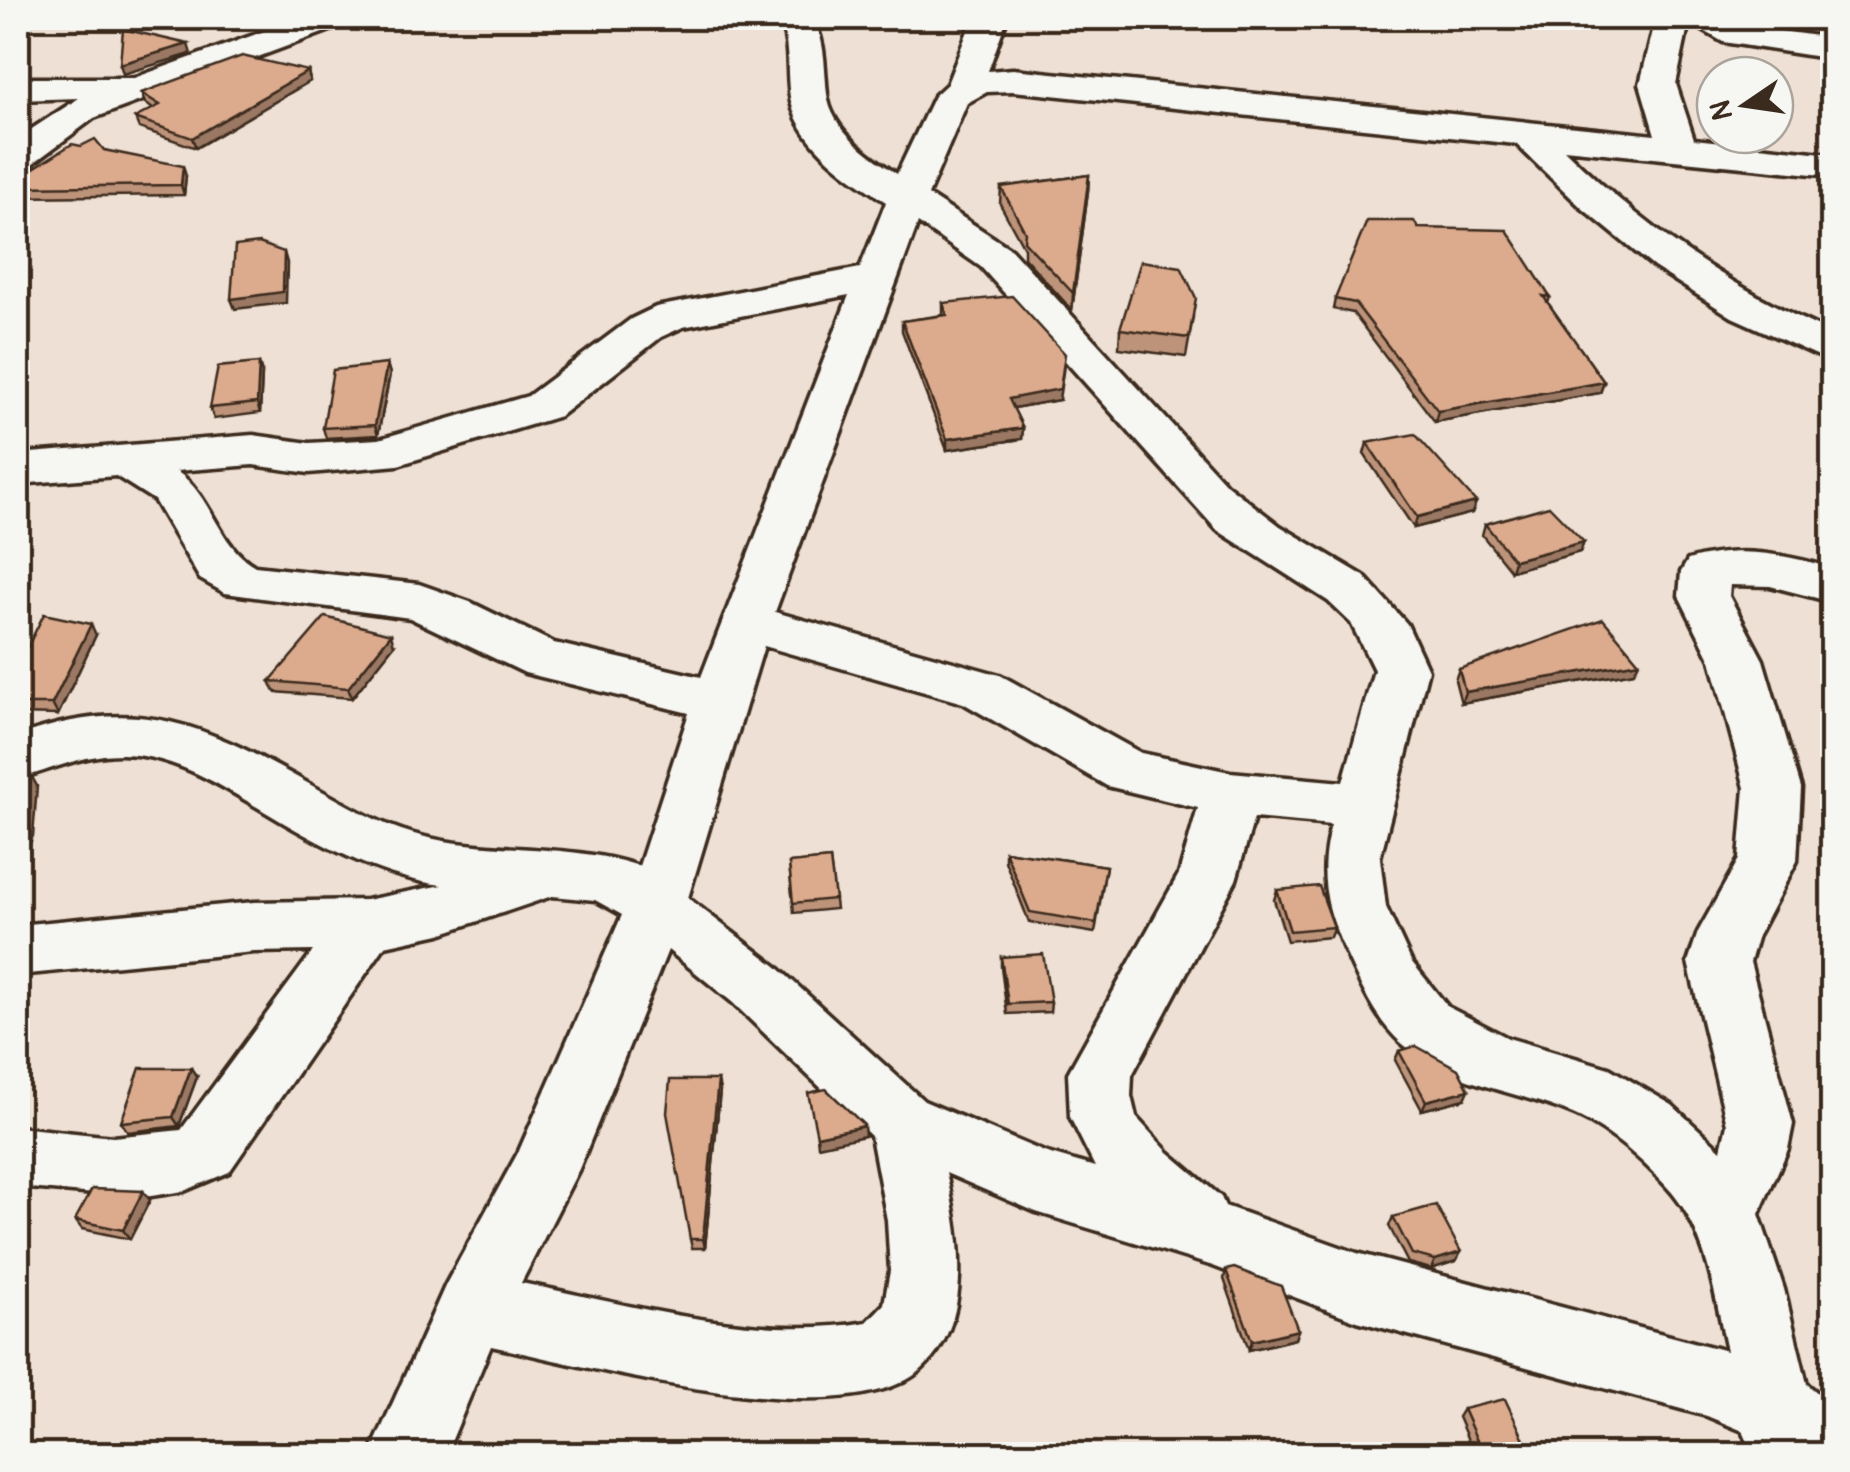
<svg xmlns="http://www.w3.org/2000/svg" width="1850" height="1472" font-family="Pangolin,sans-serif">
<rect width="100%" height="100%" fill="#eee0d4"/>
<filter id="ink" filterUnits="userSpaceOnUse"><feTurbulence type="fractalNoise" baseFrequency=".01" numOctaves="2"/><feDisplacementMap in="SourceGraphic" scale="20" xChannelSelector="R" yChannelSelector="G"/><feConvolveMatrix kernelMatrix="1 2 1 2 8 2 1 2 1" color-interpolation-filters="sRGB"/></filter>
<g filter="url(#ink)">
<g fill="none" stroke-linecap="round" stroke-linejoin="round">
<defs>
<g id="street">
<polygon points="301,18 349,18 344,25 94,118 32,164 18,167 18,138 79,98 18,100 18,78 134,78"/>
<path d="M779 18H813C826 44 824 65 827 94 831 130 869 155 897 174L934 96 947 84 973 18H1007L988 71 1013 69 1655 135 1640 84 1656 18H1729L1744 26 1832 38V59L1723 42 1689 22 1676 84 1694 139 1832 154V176L1564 149C1642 226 1732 289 1832 333V362L1732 317 1654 267 1582 208 1516 144 1013 91 987 92 967 103 928 195 1011 249 1227 485 1280 526 1364 576 1407 624 1428 670 1380 858 1386 907 1411 961 1448 1007 1508 1038 1609 1068 1672 1105 1721 1150 1727 1124 1688 962 1698 932 1739 859 1745 788 1711 660 1679 596 1681 572 1688 560C1740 545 1782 554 1832 568V602L1770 586 1730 585 1729 596 1763 660 1801 788 1797 861 1758 935 1750 962 1793 1124 1788 1149 1759 1214 1784 1289 1807 1384 1832 1405V1454H1753L1743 1431 1707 1416 1357 1321 1213 1266 1036 1212 946 1173C960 1234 975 1321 922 1369 845 1438 587 1366 491 1346L446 1454H370L446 1284 519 1151 622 915 595 900 552 896 440 934 385 946 229 1172 184 1191 138 1198 18 1187V1127L113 1137 181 1130 313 951 254 952 18 975V925L254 902 366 900 442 885C386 878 333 851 284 823 235 795 181 755 122 754 84 754 53 769 18 779V736C138 693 205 725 311 785 344 803 378 824 414 834 486 855 563 841 639 866L689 713 525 673 410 618 225 593 200 579 154 500 116 476 18 484V454L253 435 309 443 379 439 528 396 631 319 656 307 860 268 886 202C850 178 802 147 791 102 785 72 792 47 779 18ZM918 223 981 267 1217 530 1328 601 1351 623 1374 670 1343 782 1230 772 1141 753 1000 675 775 612ZM849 295 701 677 554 643 470 602 419 584 255 566C217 545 212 494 176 471L253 465 309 473 398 465 560 416 661 337 683 327ZM764 646 963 703 1107 786 1198 808 1179 874 1068 1073 1070 1117 1095 1167 1044 1152 924 1101 776 966 688 898ZM1254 818 1331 825C1318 871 1325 905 1344 949 1359 982 1376 1022 1404 1045 1450 1084 1512 1090 1565 1111 1604 1125 1641 1158 1668 1188 1707 1230 1715 1297 1727 1351L1357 1253 1225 1206 1221 1197 1168 1152 1136 1117 1131 1096 1132 1075 1236 880ZM668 950 732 1002 871 1136 887 1220 890 1271 884 1304 867 1322C755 1341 631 1305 521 1283L579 1169Z"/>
</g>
</defs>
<use href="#street" stroke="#3b2a1e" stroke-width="7"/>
<use href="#street" fill="#f6f6f2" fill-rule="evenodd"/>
</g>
<g fill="#bd937a" stroke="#3b2a1e" stroke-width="2.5">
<polygon points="1818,18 1832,18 1832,37 1822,33"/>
<polygon points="1832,53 1832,73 1829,62"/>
<polygon points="308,71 310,81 196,148 139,128 135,118 153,109 145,103 141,93"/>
<polygon points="104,150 186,176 184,195 18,197 18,178"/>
<polygon points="1089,175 1088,192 1072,310 1024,257 1024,248 1000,204 1001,187"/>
<polygon points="1418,228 1550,297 1548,303 1604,382 1600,393 1435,422 1353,313 1333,309 1335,299"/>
<polygon points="943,303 1059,400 1013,408 1023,428 1022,439 947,450 902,331 902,321 943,315"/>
<polygon points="1193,317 1186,357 1119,348 1120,329"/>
<polygon points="387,364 390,374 378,435 326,438 323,428"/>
<polygon points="262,373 260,413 214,419 210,408"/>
<polygon points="1367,443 1476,502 1472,513 1414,528 1364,454"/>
<polygon points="1485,524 1584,542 1580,552 1511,571 1482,535"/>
<polygon points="96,635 58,715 18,714 18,666"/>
<polygon points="394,645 352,698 275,692 270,681"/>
<polygon points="1459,669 1634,672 1461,703 1455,680"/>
<polygon points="1005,851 1106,866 1095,933 1029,922 1005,861"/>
<polygon points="830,859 836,909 794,913 789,863"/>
<polygon points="1277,890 1334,927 1330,937 1287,941 1274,900"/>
<polygon points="1001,957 1051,1002 1050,1012 1007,1014 1001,967"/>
<polygon points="1399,1051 1465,1099 1422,1110 1395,1060"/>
<polygon points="197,1077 179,1126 128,1132 121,1122"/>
<polygon points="720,1090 705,1248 692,1248 690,1239"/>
<polygon points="150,1200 130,1239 82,1229 75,1220"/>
<polygon points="1393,1217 1461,1252 1456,1261 1431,1269 1408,1263 1389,1226"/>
<polygon points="1226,1270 1298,1330 1295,1339 1249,1350 1224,1279"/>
<polygon points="1463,1409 1528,1454 1474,1454 1458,1417"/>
</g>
<g fill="#9a7863" stroke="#3b2a1e" stroke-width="2.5">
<polygon points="188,44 191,54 123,74 120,64"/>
<polygon points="308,71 310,81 196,148 192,138"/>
<polygon points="183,166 186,176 184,195 181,185"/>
<polygon points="1089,175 1088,192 1072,310 1073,293"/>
<polygon points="284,252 287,263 286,303 235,309 231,299"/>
<polygon points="259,363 262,373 260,413 257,403"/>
<polygon points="387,364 390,374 378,435 375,425"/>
<polygon points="1064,365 1059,400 1008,409 1009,399"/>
<polygon points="1604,382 1600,393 1435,422 1438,411"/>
<polygon points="1023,428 1022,439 947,450 947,439"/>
<polygon points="1476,502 1472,513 1414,528 1417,517"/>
<polygon points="1584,542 1580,552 1511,571 1514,560"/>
<polygon points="91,624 96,635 58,715 52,704"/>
<polygon points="391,634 394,645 352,698 348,688"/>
<polygon points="1639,662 1634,672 1461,703 1465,692"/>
<polygon points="31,775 37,786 33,836 18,870 18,845"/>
<polygon points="191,1068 197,1077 179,1126 173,1117"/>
<polygon points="718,1080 720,1090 705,1248 703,1239"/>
<polygon points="1469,1090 1465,1099 1422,1110 1426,1101"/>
<polygon points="864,1126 865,1136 818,1146 817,1136"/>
<polygon points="143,1191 150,1200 130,1239 123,1230"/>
<polygon points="1461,1252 1456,1261 1431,1269 1435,1260"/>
<polygon points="1298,1330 1295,1339 1249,1350 1252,1341"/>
</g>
<g fill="#dcab8e" stroke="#3b2a1e" stroke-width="2.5">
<polygon points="1824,18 1832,18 1832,26 1826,23"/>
<polygon points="123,29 188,44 120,64"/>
<polygon points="242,56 308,71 192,138 135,118 160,105 141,93"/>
<polygon points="95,139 104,150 183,166 181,185 18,187 18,178 72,144 81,146"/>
<polygon points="1089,175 1073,293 1024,241 1025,232 1001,187"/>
<polygon points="1367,221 1414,221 1418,228 1507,230 1550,297 1543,296 1604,382 1438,411 1355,303 1335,299"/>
<polygon points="259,243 284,252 283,292 231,299 235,246"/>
<polygon points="1141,261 1181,267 1196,298 1189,338 1120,329"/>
<polygon points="1012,296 1065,354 1060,389 1009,399 1023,428 947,439 902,321 947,315 943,303"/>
<polygon points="259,363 257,403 210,408 218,367"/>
<polygon points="387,364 375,425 323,428 333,370"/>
<polygon points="1415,434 1476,502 1417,517 1367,443"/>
<polygon points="1549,506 1584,542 1514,560 1485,524"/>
<polygon points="44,614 91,624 52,704 18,704 18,666"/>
<polygon points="325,617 391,634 348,688 270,681"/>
<polygon points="1603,619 1639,662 1465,692 1459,669"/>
<polygon points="31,775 27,825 18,845 18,778"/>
<polygon points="1005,851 1106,866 1096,923 1030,912"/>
<polygon points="830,859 835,899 793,903 789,863"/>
<polygon points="1319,886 1334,927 1290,931 1277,890"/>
<polygon points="1043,954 1051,1002 1008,1004 1001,957"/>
<polygon points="1416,1046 1458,1069 1469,1090 1426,1101 1399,1051"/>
<polygon points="140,1068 191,1068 173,1117 121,1122"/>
<polygon points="670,1080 718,1080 703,1239 690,1239 667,1113"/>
<polygon points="826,1089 864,1125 864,1126 817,1136 808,1093"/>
<polygon points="92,1189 143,1191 123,1230 75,1220"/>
<polygon points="1436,1205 1461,1252 1435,1260 1412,1254 1393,1217"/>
<polygon points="1234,1268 1281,1286 1298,1330 1252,1341 1226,1270"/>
<polygon points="1505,1399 1530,1452 1521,1454 1483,1454 1463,1409"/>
</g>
</g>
<rect width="1850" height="1472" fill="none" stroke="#f6f6f2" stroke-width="60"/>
<rect x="30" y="30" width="1790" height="1412" fill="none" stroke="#3b2a1e" stroke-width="4" filter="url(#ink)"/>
<g transform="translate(1745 105) rotate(257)"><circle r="48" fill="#f6f6f2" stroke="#aba49d" stroke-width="2.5"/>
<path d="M0-8L18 38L0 25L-18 38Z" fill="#3b2a1e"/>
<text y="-15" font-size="28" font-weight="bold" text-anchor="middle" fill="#3b2a1e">N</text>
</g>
</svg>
